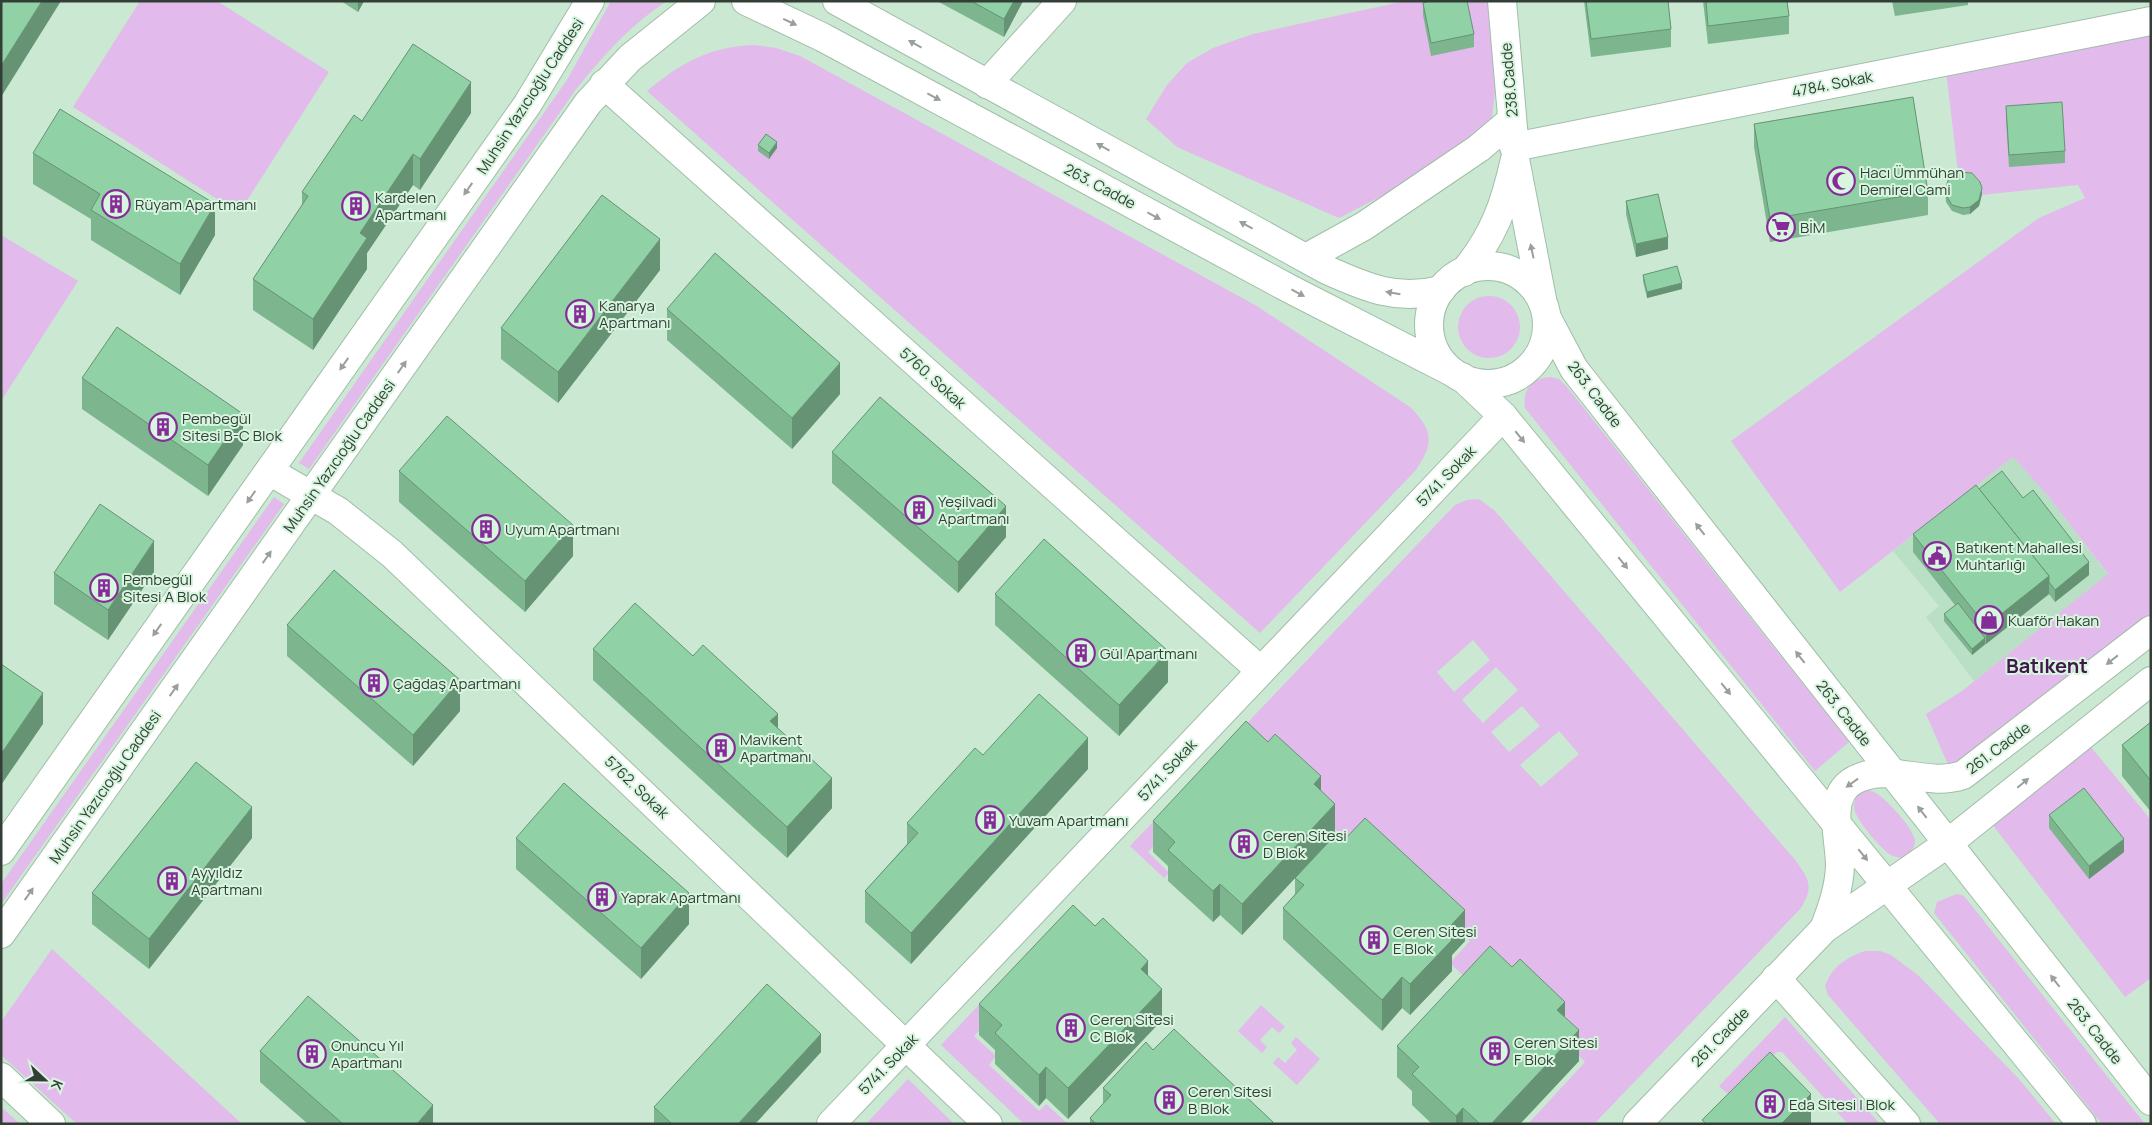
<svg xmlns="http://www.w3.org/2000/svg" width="2152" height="1125" font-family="Manrope,sans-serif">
<rect width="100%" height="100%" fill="#cae8d2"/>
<polygon fill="#b9dfc4" points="2013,457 2049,497 2108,575 1974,681 1926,617 1939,606 1893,551"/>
<g fill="#e2baeb" fill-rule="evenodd">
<polygon points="140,1 217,1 329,72 239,213 73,107"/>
<path d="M611 1H667C631 24 604 55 577 88L309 469 299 463 567 80Z"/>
<polygon points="1405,1 1487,1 1496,82 1491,126 1399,187 1339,218 1177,147 1146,119 1167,85 1187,63 1213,48 1253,34"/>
<polygon points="2151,21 2151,630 1956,777 1946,760 1926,714 1962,691 2108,574 2049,497 2013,457 1840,592 1731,441 2039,218 2085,198 2078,185 1961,197 1945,62"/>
<path d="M754 45 776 48 800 56 1255 305 1410 407C1434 431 1434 444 1415 471L1260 633 647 91C682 62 709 47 754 45Z"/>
<polygon points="1,235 78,281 1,401"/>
<circle cx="1489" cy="327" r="31"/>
<path d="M1550 377 1559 379 1567 387 1849 742 1815 771 1525 408C1522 389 1533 378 1550 377Z"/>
<polygon points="274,497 284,504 1,904 1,884"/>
<path d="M1479 499 1495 511 1796 861C1809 880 1814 886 1801 908L1594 1124H1528L1585 1062 1564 1041 1475 987 1450 963 1470 941 1366 843 1359 851 1245 746 1148 852 1169 873 1164 878 1130 846 1455 505 1467 500ZM1473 640 1490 660 1454 692 1437 672ZM1496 667 1518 690 1483 723 1462 700ZM1522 706 1540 726 1509 752 1491 732ZM1559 731 1579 754 1541 787 1520 765Z"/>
<polygon points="2081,735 2151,820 2151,978 2125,997 1985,815"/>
<path d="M1863 790C1866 791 1871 790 1874 792 1885 797 1917 832 1915 843 1913 851 1908 854 1903 858 1899 858 1895 857 1891 855 1882 850 1854 818 1854 807 1854 799 1857 795 1863 790Z"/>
<polygon points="1957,894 1964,896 2145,1124 2102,1124 1934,913 1937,902"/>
<polygon points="1045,935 1058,948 974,1036 996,1056 989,1065 1039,1111 1046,1104 1068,1124 1024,1124 941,1045"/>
<polygon points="52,949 242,1124 77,1124 1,1055 1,1022"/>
<path d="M1865 951H1880L1891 955 1919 976 2019 1079 2056 1124H1940L1828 995 1825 986C1832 966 1846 958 1865 951Z"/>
<polygon points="1261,1005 1285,1027 1279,1033 1272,1027 1260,1040 1267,1047 1262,1053 1238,1031"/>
<polygon points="1785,1017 1880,1124 1848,1124 1782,1052 1777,1052 1734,1092 1727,1093 1719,1086"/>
<polygon points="1296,1037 1320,1059 1297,1085 1273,1063 1278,1057 1285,1063 1297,1050 1291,1043"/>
<polygon points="908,1079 954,1124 866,1124"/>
<polygon points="1,1107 20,1124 1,1124"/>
</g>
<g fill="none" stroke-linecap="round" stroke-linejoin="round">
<defs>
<g id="minor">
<polyline points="1502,1 1514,139"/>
<polyline points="604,84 1261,671"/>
<polyline points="987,84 1062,1"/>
<polyline points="1514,147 2151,21"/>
<polyline points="1306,258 1364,226 1479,148 1512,120"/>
<path d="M1464 272C1494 236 1505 204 1515 159L1542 299"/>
<polyline points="269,471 338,511 392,554 988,1124"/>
<path d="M2151 630 1963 775C1931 786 1899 768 1868 775 1821 786 1840 833 1840 866 1839 889 1832 908 1824 929L1947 844 2151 681"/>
<polyline points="1776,978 1906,1124"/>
<polyline points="1,1077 51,1124"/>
<polyline points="831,1124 1503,416"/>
<polyline points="1637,1124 1824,929"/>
</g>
<g id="major">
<polyline points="746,1 822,37 1290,289 1454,373"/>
<path d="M837 1 1327 270C1367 288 1397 301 1441 290"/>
<circle cx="1488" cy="325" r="59"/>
<polyline points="1547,318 1574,369 2151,1101"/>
<polyline points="1462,377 1503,416 2082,1124"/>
<polyline points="1,851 527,105 590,1"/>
<polyline points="1,934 588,103 630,58 701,1"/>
</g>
</defs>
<use href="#minor" stroke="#a0bea8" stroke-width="30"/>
<use href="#major" stroke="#a0bea8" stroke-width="30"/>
<use href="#minor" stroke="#fff" stroke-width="28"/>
<use href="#major" stroke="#fff" stroke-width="28"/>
</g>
<g fill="#7cb58e">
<polygon points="341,1 364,1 358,12"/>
<polygon points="937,1 1023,1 1004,37"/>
<polygon points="1584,1 1668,1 1671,29 1671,47 1591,57"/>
<polygon points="1703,1 1787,1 1789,16 1789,34 1708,44"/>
<polygon points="1892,1 1968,1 1968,5 1895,16"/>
<polygon points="1423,3 1474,34 1474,47 1431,56 1423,15"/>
<polygon points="2006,106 2065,151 2065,163 2009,167 2006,119"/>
<polygon points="471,113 420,190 413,185 367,253 367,269 313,350 253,310 253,279 302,205 302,192 362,121"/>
<polygon points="1754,124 1928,192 1928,215 1770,242 1754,147"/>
<polygon points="758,145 777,148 769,159 758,151"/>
<polygon points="33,153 215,235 180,295 91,240 91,219 33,184"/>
<polygon points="1945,189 1982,194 1979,206 1970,214 1963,215 1952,211 1946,202"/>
<polygon points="1626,201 1668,249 1636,257 1626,214"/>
<polygon points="660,270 558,403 501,359 501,328"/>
<polygon points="1643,275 1682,289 1647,298 1643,281"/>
<polygon points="667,309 840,394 792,449 667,340"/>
<polygon points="82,378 243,445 208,496 82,409"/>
<polygon points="832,452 1006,537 958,593 832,483"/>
<polygon points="399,471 573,556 525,612 399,502"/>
<polygon points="1979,489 2023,498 2089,575 2055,602 2049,594 1972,655 1944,621 1944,614 1955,605 1913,552 1913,534"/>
<polygon points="154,572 108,640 54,604 54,573"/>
<polygon points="995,594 1168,682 1119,736 995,625"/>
<polygon points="287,625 460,711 413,766 287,656"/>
<polygon points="593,649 693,656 778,728 832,808 787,858 593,680"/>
<polygon points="2151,722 2151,812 2122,776 2122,745"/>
<polygon points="983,755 1088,769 911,964 865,922 865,891 907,844 907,823"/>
<polygon points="1321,791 1335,835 1345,839 1465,941 1452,955 1452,971 1410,1015 1402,1008 1382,1031 1283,939 1283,908 1295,894 1295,878 1242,935 1220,915 1213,922 1168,881 1168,866 1153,852 1153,821"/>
<polygon points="2049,815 2124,852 2089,879 2049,828"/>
<polygon points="252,838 149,969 92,924 92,893"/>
<polygon points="516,838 689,924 641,979 516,869"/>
<polygon points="1148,976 1162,1020 1068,1119 1046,1098 1039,1106 995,1064 995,1050 979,1035 979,1004"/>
<polygon points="1565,1017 1579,1061 1520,1124 1432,1124 1412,1105 1412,1091 1397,1077 1397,1046"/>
<polygon points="1153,1050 1273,1124 1090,1124 1090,1118 1103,1104 1103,1088"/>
<polygon points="260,1051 433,1124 308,1124 260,1082"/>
<polygon points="821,1052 755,1124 654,1124 654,1107"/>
</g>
<g fill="#659374">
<polygon points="42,1 61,1 1,97 1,66"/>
<polygon points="358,1 364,1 358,12"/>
<polygon points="1014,1 1023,1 1004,37 1004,19"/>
<polygon points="471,82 471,113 420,190 420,159"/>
<polygon points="777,142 777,148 769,159 769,153"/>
<polygon points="413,154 413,185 367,253 367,269 313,350 313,319 360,233"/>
<polygon points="1982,188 1982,194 1979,206 1970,214 1970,207"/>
<polygon points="215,204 215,235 180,295 180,264"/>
<polygon points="1668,237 1668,249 1636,257 1636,244"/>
<polygon points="660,239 660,270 558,403 558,372"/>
<polygon points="1682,283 1682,289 1647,298 1647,292"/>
<polygon points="840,363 840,394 792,449 792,418"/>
<polygon points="243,414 243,445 208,496 208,465"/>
<polygon points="1006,506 1006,537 958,593 958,562"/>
<polygon points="573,525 573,556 525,612 525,581"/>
<polygon points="154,541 154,572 108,640 108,610"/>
<polygon points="2089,562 2089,575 2055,602 2055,590"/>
<polygon points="2049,576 2049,594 1986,644 1986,626"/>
<polygon points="1985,638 1985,644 1972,655 1972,649"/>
<polygon points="1168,651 1168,682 1119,736 1119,705"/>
<polygon points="460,680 460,711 413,766 413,735"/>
<polygon points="43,693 43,724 1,785 1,754"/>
<polygon points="778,714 778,745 770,721"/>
<polygon points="1088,738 1088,769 911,964 911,933"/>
<polygon points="1321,776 1321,807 1314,784"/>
<polygon points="832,778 832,808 787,858 787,827"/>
<polygon points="1335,804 1335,835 1242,935 1242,904"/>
<polygon points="252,807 252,838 149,969 149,939"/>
<polygon points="2124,839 2124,852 2089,879 2089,866"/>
<polygon points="1220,884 1220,915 1213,922 1213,891"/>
<polygon points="689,893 689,924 641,979 641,948"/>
<polygon points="1465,910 1465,941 1452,955 1452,971 1410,1015 1410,984 1444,933"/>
<polygon points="1148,961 1148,992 1141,969"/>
<polygon points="1402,977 1402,1008 1382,1031 1382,1000"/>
<polygon points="1162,989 1162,1020 1068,1119 1068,1088"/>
<polygon points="1565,1002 1565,1033 1557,1010"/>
<polygon points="1579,1030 1579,1061 1520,1124 1491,1124"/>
<polygon points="821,1034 821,1052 755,1124 738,1124"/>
<polygon points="1046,1067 1046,1098 1039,1106 1039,1075"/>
<polygon points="1811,1094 1811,1124 1781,1124"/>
<polygon points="433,1105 433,1124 417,1124"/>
<polygon points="1463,1108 1463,1124 1456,1124 1456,1116"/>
</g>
<g fill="#90d2a5" stroke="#659374">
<polygon points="1,1 42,1 1,66"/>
<polygon points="971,1 1014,1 1004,19"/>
<polygon points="1429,1 1467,1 1474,34 1431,43 1423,3"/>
<polygon points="1586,1 1668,1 1671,29 1591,39"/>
<polygon points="1706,1 1787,1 1789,16 1708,26"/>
<polygon points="413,44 471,82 420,159 413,154 360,233 367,238 313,319 253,279 308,196 302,192 354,115 362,121"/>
<polygon points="1913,97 1928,192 1770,219 1754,124"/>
<polygon points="2062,102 2065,151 2009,155 2006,106"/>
<polygon points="60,109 215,204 180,264 91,210 100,194 33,153"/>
<polygon points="766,134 777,142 769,153 758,145"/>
<polygon points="1959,172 1972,173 1980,182 1982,188 1979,200 1970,207 1963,208 1952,205 1946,195 1945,189 1949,178"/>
<polygon points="1658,194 1668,237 1636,244 1626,201"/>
<polygon points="602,195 660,239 558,372 501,328"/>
<polygon points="715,253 840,363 792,418 667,309"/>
<polygon points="1677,266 1682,283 1647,292 1643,275"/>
<polygon points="117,327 243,414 208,465 82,378"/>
<polygon points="880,397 1006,506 958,562 832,452"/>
<polygon points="447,416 573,525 525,581 399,471"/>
<polygon points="2002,471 2023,498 2033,490 2089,562 2055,590 2049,582 2049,576 1979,489"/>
<polygon points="1976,485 2049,576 1986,626 1913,534"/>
<polygon points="100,504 154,541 108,610 54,573"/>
<polygon points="1044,539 1168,651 1119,705 995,594"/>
<polygon points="334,570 460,680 413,735 287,625"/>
<polygon points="635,603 693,656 703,645 778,714 770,721 832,778 787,827 593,649"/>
<polygon points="1958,603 1985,638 1972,649 1944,614"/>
<polygon points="1,664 43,693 1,754"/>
<polygon points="1039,694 1088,738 911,933 865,891 918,833 907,823 975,748 983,755"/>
<polygon points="1246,721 1268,742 1275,734 1321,776 1314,784 1335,804 1242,904 1220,884 1213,891 1168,850 1175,842 1153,821"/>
<polygon points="2151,722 2151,781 2122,745"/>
<polygon points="196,762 252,807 149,939 92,893"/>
<polygon points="564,783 689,893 641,948 516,838"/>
<polygon points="2084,788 2124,839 2089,866 2049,815"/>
<polygon points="1365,818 1465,910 1444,933 1452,940 1410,984 1402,977 1382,1000 1283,908 1304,885 1295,878 1338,832 1345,839"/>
<polygon points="1073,905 1095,926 1103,918 1148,961 1141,969 1162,989 1068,1088 1046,1067 1039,1075 995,1033 1002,1025 979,1004"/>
<polygon points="1490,946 1512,967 1520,959 1565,1002 1557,1010 1579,1030 1491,1124 1480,1124 1463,1108 1456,1116 1412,1074 1419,1067 1397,1046"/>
<polygon points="767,984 821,1034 738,1124 672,1124 654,1107"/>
<polygon points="308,996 433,1105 417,1124 343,1124 260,1051"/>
<polygon points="1174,1029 1273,1122 1271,1124 1096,1124 1090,1118 1111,1095 1103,1088 1146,1042 1153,1050"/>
<polygon points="1770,1052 1811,1094 1781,1124 1706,1124 1702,1120"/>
</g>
<defs><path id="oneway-solid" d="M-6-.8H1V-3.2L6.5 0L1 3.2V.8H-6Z" transform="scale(1.25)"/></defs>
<g fill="#999f9a">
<use href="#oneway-solid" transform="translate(790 22) rotate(25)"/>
<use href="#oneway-solid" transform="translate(915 44) rotate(-151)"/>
<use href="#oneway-solid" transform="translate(934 97) rotate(28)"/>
<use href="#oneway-solid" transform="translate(1103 147) rotate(-151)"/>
<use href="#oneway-solid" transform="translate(468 189) rotate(125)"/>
<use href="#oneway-solid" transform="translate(1154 216) rotate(28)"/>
<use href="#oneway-solid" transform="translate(1246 225) rotate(-151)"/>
<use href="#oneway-solid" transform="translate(1532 251) rotate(-102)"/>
<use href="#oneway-solid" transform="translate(1298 293) rotate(28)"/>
<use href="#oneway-solid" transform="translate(1393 293) rotate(-170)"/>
<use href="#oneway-solid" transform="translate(344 364) rotate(125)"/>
<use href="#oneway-solid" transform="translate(402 367) rotate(-55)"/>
<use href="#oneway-solid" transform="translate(1520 437) rotate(51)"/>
<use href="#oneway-solid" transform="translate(251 497) rotate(125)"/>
<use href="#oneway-solid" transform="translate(1700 529) rotate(-128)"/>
<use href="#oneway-solid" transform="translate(267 557) rotate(-55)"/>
<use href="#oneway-solid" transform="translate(1623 563) rotate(51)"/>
<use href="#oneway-solid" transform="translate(157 630) rotate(125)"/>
<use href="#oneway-solid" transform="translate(1800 657) rotate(-128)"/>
<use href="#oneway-solid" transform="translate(2112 660) rotate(142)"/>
<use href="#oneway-solid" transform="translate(1726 689) rotate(51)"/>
<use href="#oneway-solid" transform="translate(174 690) rotate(-55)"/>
<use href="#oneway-solid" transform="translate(1852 783) rotate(144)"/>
<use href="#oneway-solid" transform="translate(2023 783) rotate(-40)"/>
<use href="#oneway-solid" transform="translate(1922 812) rotate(-128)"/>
<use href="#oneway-solid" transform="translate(1863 855) rotate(51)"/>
<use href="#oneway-solid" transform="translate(29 894) rotate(-55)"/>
<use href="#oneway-solid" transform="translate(2055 981) rotate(-128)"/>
</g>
<defs>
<symbol id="mosque-ring" viewBox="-11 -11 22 22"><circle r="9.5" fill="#d7f5df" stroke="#862c99" stroke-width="1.5"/><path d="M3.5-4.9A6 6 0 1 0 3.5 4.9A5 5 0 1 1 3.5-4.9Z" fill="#862c99"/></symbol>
<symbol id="building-ring" viewBox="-11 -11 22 22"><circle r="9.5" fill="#d7f5df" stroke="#862c99" stroke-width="1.5"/><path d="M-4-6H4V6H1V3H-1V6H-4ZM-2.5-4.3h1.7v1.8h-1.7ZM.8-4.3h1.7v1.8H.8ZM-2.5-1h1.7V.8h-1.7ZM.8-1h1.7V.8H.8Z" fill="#862c99"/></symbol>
<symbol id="supermarket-ring" viewBox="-11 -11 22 22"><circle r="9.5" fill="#d7f5df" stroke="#862c99" stroke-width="1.5"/><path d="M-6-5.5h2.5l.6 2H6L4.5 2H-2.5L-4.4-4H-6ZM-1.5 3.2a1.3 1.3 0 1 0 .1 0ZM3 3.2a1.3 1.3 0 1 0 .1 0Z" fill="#862c99"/></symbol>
<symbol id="civic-ring" viewBox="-11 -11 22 22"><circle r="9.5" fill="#d7f5df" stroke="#862c99" stroke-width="1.5"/><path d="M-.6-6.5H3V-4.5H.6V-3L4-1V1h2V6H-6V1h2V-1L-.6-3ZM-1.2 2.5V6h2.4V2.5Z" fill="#862c99"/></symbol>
<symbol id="shop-ring" viewBox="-11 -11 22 22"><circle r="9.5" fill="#d7f5df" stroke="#862c99" stroke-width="1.5"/><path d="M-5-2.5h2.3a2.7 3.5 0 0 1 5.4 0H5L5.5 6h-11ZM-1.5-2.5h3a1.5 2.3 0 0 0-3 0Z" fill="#862c99"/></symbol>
</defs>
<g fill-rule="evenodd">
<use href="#mosque-ring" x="1825" y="165" width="32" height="32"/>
<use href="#building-ring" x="100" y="188" width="32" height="32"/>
<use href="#building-ring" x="340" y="190" width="32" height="32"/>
<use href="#supermarket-ring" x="1765" y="211" width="32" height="32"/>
<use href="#building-ring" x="564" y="298" width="32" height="32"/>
<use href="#building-ring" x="147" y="411" width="32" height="32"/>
<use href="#building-ring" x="903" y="494" width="32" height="32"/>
<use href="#building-ring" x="470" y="513" width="32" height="32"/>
<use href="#civic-ring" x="1921" y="540" width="32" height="32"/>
<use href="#building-ring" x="88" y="572" width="32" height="32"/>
<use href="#shop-ring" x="1973" y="604" width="32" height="32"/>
<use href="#building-ring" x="1065" y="637" width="32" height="32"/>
<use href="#building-ring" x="358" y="667" width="32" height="32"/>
<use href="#building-ring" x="705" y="732" width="32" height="32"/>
<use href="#building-ring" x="974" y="804" width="32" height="32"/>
<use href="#building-ring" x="1228" y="828" width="32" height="32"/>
<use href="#building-ring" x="156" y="865" width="32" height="32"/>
<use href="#building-ring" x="586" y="881" width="32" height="32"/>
<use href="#building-ring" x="1358" y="924" width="32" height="32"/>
<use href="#building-ring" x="1055" y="1012" width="32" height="32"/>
<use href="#building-ring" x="1479" y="1035" width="32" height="32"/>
<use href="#building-ring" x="296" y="1038" width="32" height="32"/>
<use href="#building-ring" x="1153" y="1084" width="32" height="32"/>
<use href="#building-ring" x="1754" y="1088" width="32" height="32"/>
</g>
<g text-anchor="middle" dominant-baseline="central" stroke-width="4" stroke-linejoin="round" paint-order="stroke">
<g font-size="15" fill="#333f36" stroke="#d7f5df">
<text transform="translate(1509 80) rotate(-95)">238.Cadde</text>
<text transform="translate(1832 84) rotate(-11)">4784. Sokak</text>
<text transform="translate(530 96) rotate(-57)">Muhsin Yazıcıoğlu Caddesi</text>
<text transform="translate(1100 186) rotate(28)">263. Cadde</text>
<text transform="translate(933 378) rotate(42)">5760. Sokak</text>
<text transform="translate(1595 394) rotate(53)">263. Cadde</text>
<text transform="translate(339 456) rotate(-55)">Muhsin Yazıcıoğlu Caddesi</text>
<text transform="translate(1446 476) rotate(-46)">5741. Sokak</text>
<text transform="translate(1844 713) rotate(52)">263. Cadde</text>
<text transform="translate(1998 748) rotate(-37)">261. Cadde</text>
<text transform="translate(1167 770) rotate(-47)">5741. Sokak</text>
<text transform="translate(105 787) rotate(-55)">Muhsin Yazıcıoğlu Caddesi</text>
<text transform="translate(637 787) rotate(44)">5762. Sokak</text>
<text transform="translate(2095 1031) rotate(52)">263. Cadde</text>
<text transform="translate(1720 1037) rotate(-46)">261. Cadde</text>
<text transform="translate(888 1064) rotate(-46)">5741. Sokak</text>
</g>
<g font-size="15" fill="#333f36" stroke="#d7f5df" text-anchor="start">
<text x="1860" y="172">Hacı Ümmühan<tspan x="1860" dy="17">Demirel Cami</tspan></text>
<text x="375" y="197">Kardelen<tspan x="375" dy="17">Apartmanı</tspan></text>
<text x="135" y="204">Rüyam Apartmanı</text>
<text x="1800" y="227">BİM</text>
<text x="599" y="305">Kanarya<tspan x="599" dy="17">Apartmanı</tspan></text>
<text x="182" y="418">Pembegül<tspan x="182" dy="17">Sitesi B-C Blok</tspan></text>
<text x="938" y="501">Yeşilvadi<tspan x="938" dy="17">Apartmanı</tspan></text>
<text x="505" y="529">Uyum Apartmanı</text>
<text x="1956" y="547">Batıkent Mahallesi<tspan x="1956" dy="17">Muhtarlığı</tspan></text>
<text x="123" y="579">Pembegül<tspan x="123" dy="17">Sitesi A Blok</tspan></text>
<text x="2008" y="620">Kuaför Hakan</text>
<text x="1100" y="653">Gül Apartmanı</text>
<text x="393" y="683">Çağdaş Apartmanı</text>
<text x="740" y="739">Mavikent<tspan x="740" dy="17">Apartmanı</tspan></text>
<text x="1009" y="820">Yuvam Apartmanı</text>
<text x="1263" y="835">Ceren Sitesi<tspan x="1263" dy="17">D Blok</tspan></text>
<text x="191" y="872">Ayyıldız<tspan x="191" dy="17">Apartmanı</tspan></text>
<text x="621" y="897">Yaprak Apartmanı</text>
<text x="1393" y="931">Ceren Sitesi<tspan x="1393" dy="17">E Blok</tspan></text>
<text x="1090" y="1019">Ceren Sitesi<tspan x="1090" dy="17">C Blok</tspan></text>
<text x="1514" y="1042">Ceren Sitesi<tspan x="1514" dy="17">F Blok</tspan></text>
<text x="331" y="1045">Onuncu Yıl<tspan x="331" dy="17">Apartmanı</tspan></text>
<text x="1188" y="1091">Ceren Sitesi<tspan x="1188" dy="17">B Blok</tspan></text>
<text x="1789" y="1104">Eda Sitesi I Blok</text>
</g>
<g font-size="20" font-weight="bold" fill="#42184b" stroke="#d7f5df">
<text x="2047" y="665">Batıkent</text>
</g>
</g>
<rect width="2152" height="1125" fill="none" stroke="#333f36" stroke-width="5"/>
<g transform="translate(45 1080) rotate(112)" stroke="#d7f5df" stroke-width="4" paint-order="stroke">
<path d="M0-4L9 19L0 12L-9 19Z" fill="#333f36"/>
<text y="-8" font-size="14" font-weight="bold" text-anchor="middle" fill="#333f36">K</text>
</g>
</svg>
